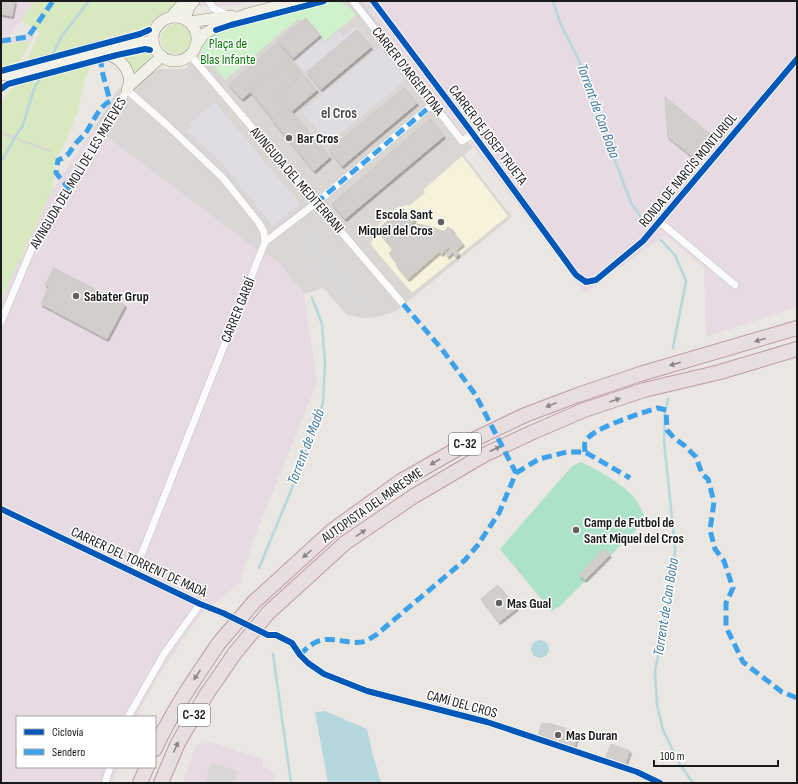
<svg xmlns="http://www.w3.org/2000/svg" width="798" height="784" font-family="'Sofia Sans Condensed',sans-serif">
<defs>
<filter id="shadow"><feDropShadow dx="1.5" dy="2.5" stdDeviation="0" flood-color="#0004"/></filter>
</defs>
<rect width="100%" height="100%" fill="#eae6e2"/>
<polygon fill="#d9d6d4" points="333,1 362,1 473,148 464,155 512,217 396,311 377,317 364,318 347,315 323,288 304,294 276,260 252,246 107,137 93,129 118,90 159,69 185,69 202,51 203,44 220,32"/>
<g fill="#e8dae3">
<polygon points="1,1 35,1 9,36 1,37"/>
<polygon points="180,1 255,1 230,6 177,6"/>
<polygon points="362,1 797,1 797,307 706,337 704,269 665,235 585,293"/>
<polygon points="93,129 107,137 252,246 276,260 304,294 317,383 257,531 239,584 201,614 163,669 143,704 137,717 17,717 17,767 118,767 112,783 1,783 1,300 53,189"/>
<polygon points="209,742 263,759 263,767 276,773 272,783 182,783 196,746"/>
</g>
<polygon fill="#f6f2db" points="462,156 508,216 412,293 371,245 375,228 398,207 410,205 425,193 423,190"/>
<g fill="#d8e8bf">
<polygon points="35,1 180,1 177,6 158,16 147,27 104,38 85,78 78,110 65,143 55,161 53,189 1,300 1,103 5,96 12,89 40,33 21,20"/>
<circle cx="176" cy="39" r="15"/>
<polygon points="31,41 19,62 1,67 1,44"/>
<polygon points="145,52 150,53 151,57 134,74 120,56"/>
</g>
<path fill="#cff1cc" d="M333 1C345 2 349 6 356 15L325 41 306 18 302 22 298 19 225 80 202 51C203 38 208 37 220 32Z"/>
<path fill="#ace2c7" d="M581 462C598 470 625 485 636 500 640 506 643 513 646 520L560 606 551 611 500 549 572 466Z"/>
<g fill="#dad8d6">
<polygon points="311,221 381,312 366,314 356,310 335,296 317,276 303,277 290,270 280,258 274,248 279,243 284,246 293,258 301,265 306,266 308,261 296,241 293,234"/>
<polygon points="211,762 238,771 234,783 204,783"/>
</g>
<g fill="#dedde2">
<polygon points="355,27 357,29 305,73 293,59 319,37 325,43 339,31 344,36"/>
<polygon points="28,30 35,35 31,41 1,44 1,38 23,36"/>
<polygon points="380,47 406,80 328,143 302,111"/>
<polygon points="103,59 106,59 119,65 126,80 123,80 122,73 118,67 108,62 101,62 14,86 1,93 1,89 8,85"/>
<polygon points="215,102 300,204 273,226 223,164 187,131 192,127 189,124"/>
</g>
<g fill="#b5d8de">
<circle cx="540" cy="649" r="9"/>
<polygon points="325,711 367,729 372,751 381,783 328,783 315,712"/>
</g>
<g fill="#d7d5d4">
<polygon points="102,39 92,64 22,84 34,59"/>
<polygon points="1,132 51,150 50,152 1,134"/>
</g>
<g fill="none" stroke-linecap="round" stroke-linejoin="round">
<g stroke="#b5d8de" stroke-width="2.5">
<polyline points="553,1 561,25 578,58 588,88 631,203 643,220"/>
<polyline points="49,61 62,36 89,1"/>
<polyline points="1,162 17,134 23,125 34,89 44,71"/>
<polyline points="661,240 675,255 686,281 673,348"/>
<polyline points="668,399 665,413 664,441 675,547 674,567 655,672 657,705 663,730 679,763 693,783"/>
<polyline points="259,568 290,493 323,403 325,363 322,324 312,298"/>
<polyline points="273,654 291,783"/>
</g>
</g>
<g fill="#d2cecb" stroke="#cdc8c4" filter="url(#shadow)">
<polygon points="1,1 15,1 12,16 1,14"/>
<polygon points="306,18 320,35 293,58 278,41"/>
<polygon points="357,30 371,47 321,89 307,72"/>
<polygon points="277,43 290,59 242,99 229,85"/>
<polygon points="290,59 302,74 278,96 287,107 273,119 250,91"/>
<polygon points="302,74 317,90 291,112 278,96"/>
<polygon points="404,88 417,103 342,166 329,150"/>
<polygon points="665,97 711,135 693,157 668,137"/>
<polygon points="287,107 330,157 314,171 272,120"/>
<polygon points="430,119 444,136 345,219 332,204"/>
<polygon points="403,208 407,213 413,213 413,218 415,220 409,226 412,232 416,232 417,224 432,227 444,232 448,227 454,231 452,234 453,235 455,234 463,244 456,250 459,254 456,257 453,252 448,257 446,254 450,249 448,247 442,254 439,252 408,279 396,265 398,264 389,253 393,249 377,230"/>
<polygon points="54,268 125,305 107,339 41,304 49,287 45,285"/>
<polygon points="604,549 610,555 585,580 579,575"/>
<polygon points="498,585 517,608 499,622 481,599"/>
<polygon points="542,723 547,724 548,723 571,730 571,731 578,734 574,747 538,735"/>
<polygon points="611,744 630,751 625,765 605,759"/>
</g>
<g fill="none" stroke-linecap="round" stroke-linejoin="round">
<defs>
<g id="street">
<polyline points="209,1 213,8 229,16"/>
<polyline points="353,1 462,141 473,134"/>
<polyline points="373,1 473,134 576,275 586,282 596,280 643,241 797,59"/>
<polyline points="190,55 403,304"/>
<polyline points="660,222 735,285"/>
<polyline points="265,242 316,203 433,104"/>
<polyline points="1,322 35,241 86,165 127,90 167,125 223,178 259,223 264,232 265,242 134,573"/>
<polyline points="1,509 200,604 223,613 268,635 276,635 292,643 300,655 308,663 324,674 367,691 487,722 637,772 660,783"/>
<polyline points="128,717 164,654 200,604"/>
<polyline points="105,783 110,767"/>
</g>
<g id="secondary">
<polyline points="171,17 185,1"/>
<circle cx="175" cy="39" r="22"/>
<polyline points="185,19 189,7 194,1"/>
<polyline points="189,22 232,16"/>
<polyline points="196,45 204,34 222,24 247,14 298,1"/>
<path d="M98 54C104 54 109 55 114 57 125 63 134 78 127 90"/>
<polyline points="1,74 10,76 26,72 122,46 153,41"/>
<polyline points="129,86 162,56"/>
</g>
<g id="highway">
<polyline points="254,602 333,530 401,481 473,440 525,415 578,395 640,374 797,328"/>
<polyline points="268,613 345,543 414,496 484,455 533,432 584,410 644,390 720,372 797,349"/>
<path d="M155 749C172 711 196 677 219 643"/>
<polyline points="140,783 147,767"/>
<polyline points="161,783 178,743 206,695 235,653"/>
</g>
</defs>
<use href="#street" stroke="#c2c0be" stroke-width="8"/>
<use href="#secondary" stroke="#93927b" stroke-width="12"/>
<use href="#highway" stroke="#bf9aa7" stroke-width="16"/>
<use href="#street" stroke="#fcfbfb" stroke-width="7"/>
<use href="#secondary" stroke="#f2f1e8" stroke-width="11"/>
<use href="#highway" stroke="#e8dddf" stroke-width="14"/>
<defs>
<g id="highway-bridge">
<polyline points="219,643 254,602"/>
<polyline points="235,653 268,613"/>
</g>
</defs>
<use href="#highway-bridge" stroke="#bf9aa7" stroke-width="16" stroke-linecap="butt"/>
<use href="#highway-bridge" stroke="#e8dddf" stroke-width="14"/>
<g stroke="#3da2ea" stroke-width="5" stroke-dasharray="10 5" stroke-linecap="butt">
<polyline points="1,41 28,37 53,1"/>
<path d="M70 190 56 173 58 160C70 156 69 152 76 143 80 139 84 135 87 131 94 120 99 107 110 101L102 71 101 62"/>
<polyline points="316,203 433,104"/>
<path d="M585 452C585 449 584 445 585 442 589 429 644 412 658 408L666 410 667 430 674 438 685 446 696 457 702 474 708 479 714 502 710 530 715 549 724 561 733 588 726 603V627L743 662 782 692 797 698"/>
<polyline points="516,473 539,459 567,452 585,452 630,478"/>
<path d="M300 655C314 640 322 637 343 641 349 642 356 643 362 642 367 641 372 637 376 635L465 560 477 546 499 513 516 473 475 394 441 348 403 304"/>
</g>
<defs>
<g id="cycleway">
<polyline points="373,1 473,134 576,275 586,282 596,280 643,241 797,59"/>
<polyline points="216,30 231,25 324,1"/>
<polyline points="1,71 140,34 149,30"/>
<polyline points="1,89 8,84 117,55 145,49 150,50"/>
<polyline points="1,509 200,604 223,613 268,635 276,635 292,643 300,655 308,663 324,674 367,691 487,722 637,772 660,783"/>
</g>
</defs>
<use href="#cycleway" stroke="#fff" stroke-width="8"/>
<use href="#cycleway" stroke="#0057b8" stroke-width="6"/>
</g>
<defs><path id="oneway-solid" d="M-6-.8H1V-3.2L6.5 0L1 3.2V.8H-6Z"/></defs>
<g fill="#8b8586">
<use href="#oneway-solid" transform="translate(760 340) rotate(163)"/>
<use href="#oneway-solid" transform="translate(675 364) rotate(164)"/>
<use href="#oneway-solid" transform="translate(615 400) rotate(-19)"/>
<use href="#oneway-solid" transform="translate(551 405) rotate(159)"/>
<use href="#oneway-solid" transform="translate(495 449) rotate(-25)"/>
<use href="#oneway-solid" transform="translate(435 462) rotate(150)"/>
<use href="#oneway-solid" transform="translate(361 533) rotate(-35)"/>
<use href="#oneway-solid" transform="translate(307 554) rotate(138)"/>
<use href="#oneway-solid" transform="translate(197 675) rotate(124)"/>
<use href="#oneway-solid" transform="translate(176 747) rotate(-66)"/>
</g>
<g fill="#636160" stroke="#fff" stroke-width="1.5">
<circle cx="289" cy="138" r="4"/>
<circle cx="441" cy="222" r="4"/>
<circle cx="76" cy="296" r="4"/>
<circle cx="576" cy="530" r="4"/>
<circle cx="499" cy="603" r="4"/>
<circle cx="558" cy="735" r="4"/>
</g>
<g text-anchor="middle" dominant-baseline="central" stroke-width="3" stroke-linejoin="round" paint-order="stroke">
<g fill="#fff" stroke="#5f5f5f" stroke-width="1">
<rect x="449" y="433" width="32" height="22" rx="3"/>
<rect x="178" y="704" width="32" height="22" rx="3"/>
</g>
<g font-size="13" font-weight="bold" fill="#1a1a1a">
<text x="465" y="444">C-32</text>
<text x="194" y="715">C-32</text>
</g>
<g font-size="14" fill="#09780a" stroke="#fff">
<text x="228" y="43">Plaça de<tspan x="228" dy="16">Blas Infante</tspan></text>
</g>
<g font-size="14" fill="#1a1a1a" stroke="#fff">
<text transform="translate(408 71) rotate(52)">CARRER D'ARGENTONA</text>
<text transform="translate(488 135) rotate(53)">CARRER DE JOSEP TRUETA</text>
<text transform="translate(688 170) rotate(-50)">RONDA DE NARCÍS MONTURIOL</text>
<text transform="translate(78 173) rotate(-59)">AVINGUDA DEL MOLÍ DE LES MATEVES</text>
<text transform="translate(297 180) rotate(49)">AVINGUDA DEL MEDITERRANI</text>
<text transform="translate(238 310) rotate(-68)">CARRER GARBÍ</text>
<text transform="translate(372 505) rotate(-35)">AUTOPISTA DEL MARESME</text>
<text transform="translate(139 562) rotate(25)">CARRER DEL TORRENT DE MADÀ</text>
<text transform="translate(462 704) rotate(15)">CAMÍ DEL CROS</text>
</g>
<g font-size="14" font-weight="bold" fill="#1a1a1a" stroke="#fff" text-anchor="start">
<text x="297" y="138">Bar Cros</text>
<text x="433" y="214" text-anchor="end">Escola Sant<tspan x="433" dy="16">Miquel del Cros</tspan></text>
<text x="84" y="296">Sabater Grup</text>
<text x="584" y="522">Camp de Futbol de<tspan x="584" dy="16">Sant Miquel del Cros</tspan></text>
<text x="507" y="603">Mas Gual</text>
<text x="566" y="735">Mas Duran</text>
</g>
<g font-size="15" font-style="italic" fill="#437aa2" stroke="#fff">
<text transform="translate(598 111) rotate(70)">Torrent de Can Boba</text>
<text transform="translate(306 447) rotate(-69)">Torrent de Madà</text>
<text transform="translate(666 607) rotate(-81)">Torrent de Can Boba</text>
</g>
<g font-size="15" font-weight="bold" fill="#4d4d4d" stroke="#fff">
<text x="339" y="113">el Cros</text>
</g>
</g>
<rect width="798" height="784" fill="none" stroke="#1a1a1a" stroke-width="4"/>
<rect x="16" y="716" width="140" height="52" fill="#ffffff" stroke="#a3a3a3"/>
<rect x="24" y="729" width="20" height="6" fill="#0057b8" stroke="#a3a3a3"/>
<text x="52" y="736" font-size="12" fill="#1a1a1a">Ciclovía</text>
<rect x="24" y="749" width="20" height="6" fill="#3da2ea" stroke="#a3a3a3"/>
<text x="52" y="756" font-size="12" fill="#1a1a1a">Sendero</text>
<path d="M654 760v6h124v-6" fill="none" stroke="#1a1a1a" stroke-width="2"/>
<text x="660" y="760" font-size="12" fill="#1a1a1a" stroke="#ffffff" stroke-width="3" paint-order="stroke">100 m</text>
</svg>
